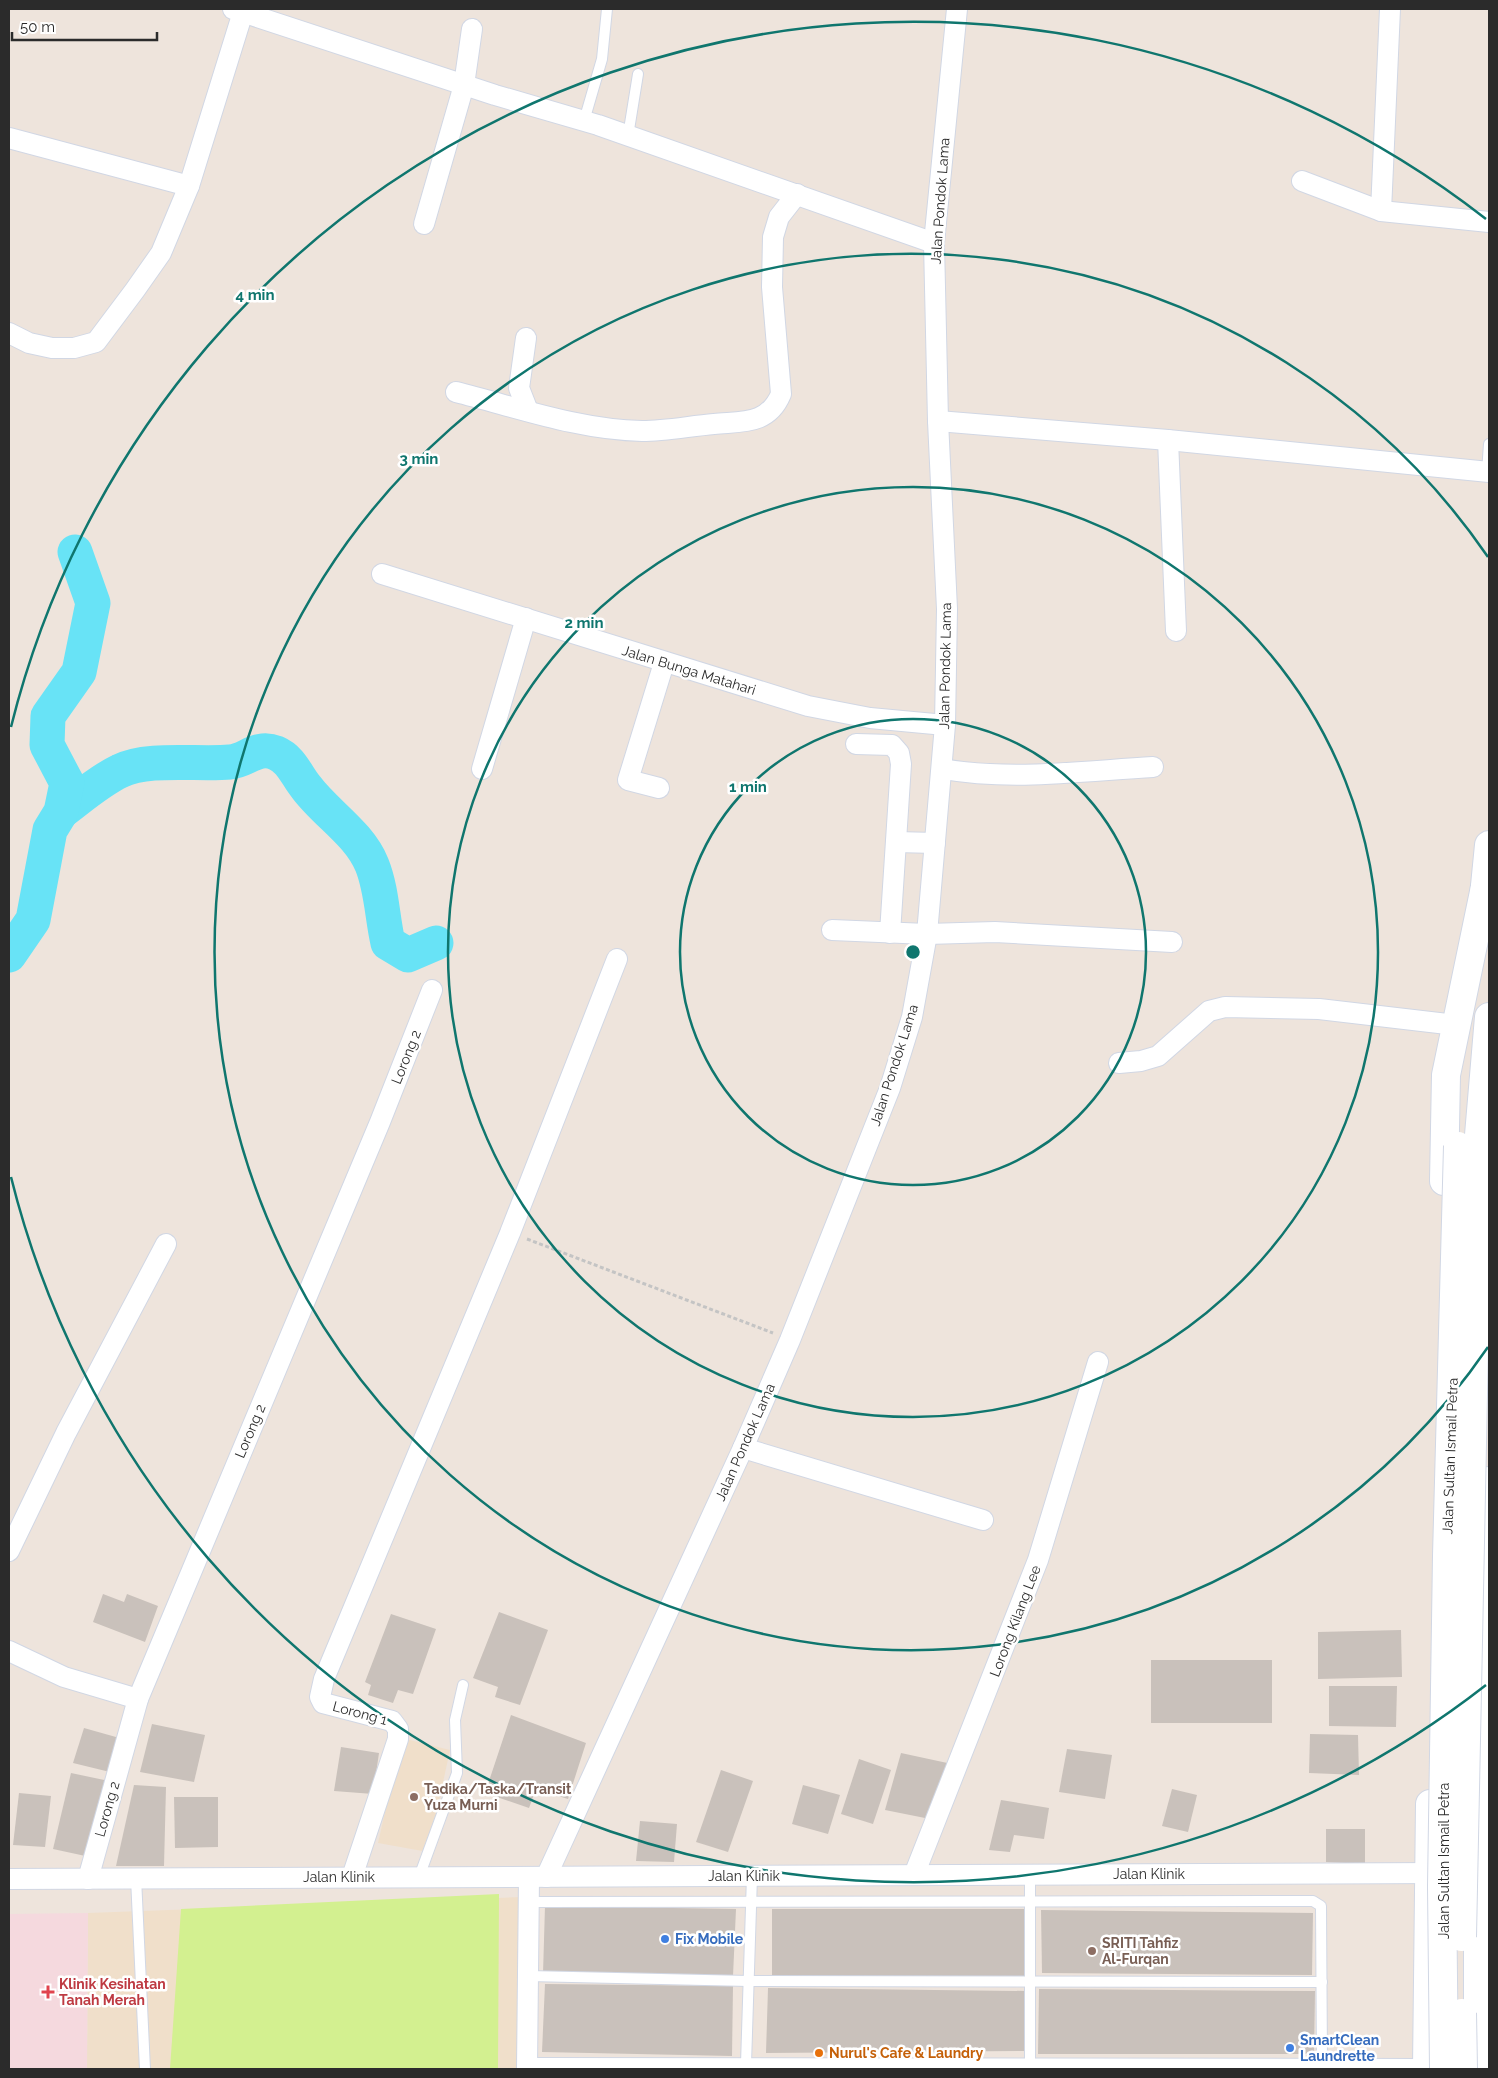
<svg xmlns="http://www.w3.org/2000/svg" width="1498" height="2078" font-family="Raleway,sans-serif">
<rect width="100%" height="100%" fill="#eee4dc"/>
<g fill="#f0dfca">
<polygon points="402,1738 450,1750 428,1852 378,1843"/>
<polygon points="522,1897 517,2069 87,2069 88,1913"/>
</g>
<polygon fill="#f5d9de" points="88,1913 87,2069 9,2069 9,1914"/>
<polygon fill="#d3f090" points="499,1894 498,2069 170,2069 181,1909"/>
<g fill="none" stroke-linecap="round" stroke-linejoin="round">
<g stroke="#68e3f6" stroke-width="35">
<path d="M61 812C80 798 99 781 120 771 147 757 199 765 230 762 246 761 257 745 276 753 292 760 296 775 306 787 326 814 359 833 372 865 382 890 382 917 388 943L408 955 436 943"/>
<polyline points="9,955 33,920 50,830 61,812 67,783 47,745 48,716 79,672 93,603 75,552"/>
</g>
</g>
<g fill="#c9c1bb">
<polygon points="103,1594 124,1602 127,1594 158,1606 145,1642 93,1622"/>
<polygon points="499,1612 548,1630 520,1705 495,1697 498,1687 473,1678"/>
<polygon points="391,1614 436,1629 413,1694 398,1690 393,1703 368,1695 371,1685 365,1682"/>
<polygon points="1401,1630 1402,1677 1318,1679 1318,1632"/>
<rect x="1151" y="1660" width="121" height="63"/>
<polygon points="1329,1686 1397,1686 1396,1727 1329,1726"/>
<polygon points="511,1715 586,1743 568,1799 536,1789 529,1808 485,1793"/>
<polygon points="152,1724 205,1735 194,1782 140,1772"/>
<polygon points="84,1728 123,1739 114,1773 73,1763"/>
<polygon points="1310,1734 1358,1735 1359,1775 1309,1773"/>
<polygon points="341,1747 379,1753 373,1794 334,1791"/>
<polygon points="1067,1749 1112,1755 1105,1799 1059,1792"/>
<polygon points="901,1753 952,1764 935,1820 885,1810"/>
<polygon points="859,1759 891,1770 873,1824 841,1814"/>
<polygon points="721,1770 753,1781 728,1852 696,1842"/>
<polygon points="71,1773 109,1781 90,1857 53,1849"/>
<polygon points="134,1785 166,1787 164,1866 116,1866"/>
<polygon points="803,1785 840,1795 828,1834 792,1824"/>
<polygon points="1172,1789 1197,1795 1188,1832 1162,1826"/>
<polygon points="19,1793 51,1796 45,1847 13,1845"/>
<polygon points="174,1797 218,1797 218,1847 175,1848"/>
<polygon points="1001,1800 1049,1808 1044,1839 1014,1835 1010,1852 989,1850"/>
<polygon points="640,1821 677,1824 674,1862 636,1861"/>
<polygon points="1326,1829 1365,1829 1365,1864 1326,1862"/>
<polygon points="545,1906 736,1909 733,1976 543,1974"/>
<polygon points="772,1909 1026,1909 1027,1977 772,1976"/>
<polygon points="1041,1910 1313,1913 1312,1975 1042,1973"/>
<polygon points="545,1984 733,1986 732,2056 542,2052"/>
<polygon points="768,1988 1028,1991 1026,2051 766,2053"/>
<polygon points="1039,1989 1315,1991 1314,2054 1038,2054"/>
</g>
<g fill="none" stroke-linecap="round" stroke-linejoin="round">
<defs>
<g id="lane">
<polyline points="584,121 602,59 607,9"/>
<polyline points="628,136 638,74"/>
<polyline points="1487,472 1489,444"/>
<polyline points="419,1877 457,1773 455,1720 463,1685"/>
<polyline points="136,1878 145,2069"/>
<polyline points="529,1902 1313,1901 1321,1906 1322,2064"/>
<polyline points="528,1976 749,1981 1322,1982"/>
<polyline points="527,2063 1426,2064"/>
<polyline points="746,2064 752,1876"/>
<polyline points="1030,2064 1030,1875"/>
</g>
<g id="street">
<polyline points="233,9 495,95 598,125 934,243"/>
<polyline points="9,138 189,186"/>
<polyline points="1302,181 1381,211 1489,222"/>
<polyline points="1381,211 1390,9"/>
<polyline points="424,224 464,85 472,29"/>
<polyline points="9,333 29,343 52,348 74,348 96,342 135,290 161,253 189,186 243,12"/>
<polyline points="526,338 519,388 528,411"/>
<path d="M456 392C516 407 579 430 642 431 666 431 690 426 714 424 743 421 768 425 781 394L772 287 773 237 779 217 797 194"/>
<polyline points="938,421 1168,440 1489,472"/>
<polyline points="1168,440 1176,631"/>
<polyline points="382,574 808,706 870,718 945,725"/>
<polyline points="856,744 892,745 899,753 901,764 890,933"/>
<polyline points="482,769 526,618"/>
<path d="M943 769C1012 781 1083 771 1153 767"/>
<polyline points="659,788 628,780 664,663"/>
<polyline points="896,842 935,843"/>
<polyline points="832,930 927,934 995,932 1172,942"/>
<polyline points="1119,1063 1141,1061 1158,1056 1209,1011 1225,1007 1319,1009 1456,1025"/>
<polyline points="743,1448 983,1520"/>
<polyline points="9,1551 66,1433 166,1244"/>
<polyline points="9,1651 64,1677 138,1699"/>
<polyline points="914,1875 1038,1560 1098,1362"/>
<polyline points="352,1877 398,1739 398,1729 392,1721 323,1703 320,1697 324,1679 510,1233 617,959"/>
<polyline points="546,1877 743,1448 790,1340 890,1088 912,1017 927,934 945,725 947,609 938,421 934,243 957,9"/>
<polyline points="9,1879 1442,1873"/>
<polyline points="88,1879 138,1699 380,1122 432,990"/>
<polyline points="953,2064 953,2069"/>
<polyline points="527,2069 529,1877"/>
</g>
<g id="secondary">
<polyline points="1483,906 1489,845"/>
<polyline points="1478,1147 1489,1017"/>
<polyline points="1444,1181 1446,1075 1485,887"/>
<polyline points="1427,2069 1430,1804"/>
<polyline points="1478,2069 1478,1930 1489,1481"/>
</g>
</defs>
<use href="#lane" stroke="#d1d7e4" stroke-width="12"/>
<use href="#street" stroke="#d1d7e4" stroke-width="22"/>
<use href="#secondary" stroke="#d1d7e4" stroke-width="30"/>
<polyline stroke="#c4c4c4" stroke-width="3" stroke-dasharray="4 2.5" stroke-linecap="butt" points="527,1239 773,1333"/>
<use href="#lane" stroke="#fff" stroke-width="10"/>
<use href="#street" stroke="#fff" stroke-width="20"/>
<use href="#secondary" stroke="#fff" stroke-width="28"/>
<defs>
<g id="secondary-bridge">
<polyline points="1462,1937 1478,1147"/>
<polyline points="1462,2013 1463,2069"/>
<polyline points="1444,2069 1442,1887 1447,1556 1458,1146"/>
</g>
</defs>
<use href="#secondary-bridge" stroke="#d1d7e4" stroke-width="30" stroke-linecap="butt"/>
<use href="#secondary-bridge" stroke="#fff" stroke-width="28"/>
</g>
<g fill="none" stroke="#0f766e" stroke-width="2.5">
<circle cx="913" cy="952" r="233"/>
<circle cx="913" cy="952" r="465"/>
<path d="M1488 1347A698 698 0 1 1 1488 557"/>
<path d="M1486 1685A930 930 0 0 1 11 1177M11 727A930 930 0 0 1 1486 219"/>
</g>
<g fill="#8d6e63" stroke="#fff" stroke-width="2">
<circle cx="414" cy="1797" r="5"/>
<circle cx="1092" cy="1951" r="5"/>
</g>
<g fill="#3f7fe0" stroke="#fff" stroke-width="2">
<circle cx="665" cy="1939" r="5"/>
<circle cx="1290" cy="2048" r="5"/>
</g>
<path fill="#e0444e" stroke="#fff" stroke-width="2" d="M45.5 1984.5h5v5h5v5h-5v5h-5v-5h-5v-5h5z"/>
<circle fill="#e8710a" stroke="#fff" stroke-width="2" cx="819" cy="2053" r="5"/>
<g text-anchor="middle" dominant-baseline="central" stroke-width="5" stroke-linejoin="round" paint-order="stroke">
<g font-size="14" fill="#2b2b2b" stroke="#fff">
<text transform="translate(940 201) rotate(-86)">Jalan Pondok Lama</text>
<text transform="translate(945 666) rotate(-89)">Jalan Pondok Lama</text>
<text transform="translate(689 670) rotate(17)">Jalan Bunga Matahari</text>
<text transform="translate(406 1057) rotate(-68)">Lorong 2</text>
<text transform="translate(894 1065) rotate(-72)">Jalan Pondok Lama</text>
<text transform="translate(250 1431) rotate(-67)">Lorong 2</text>
<text transform="translate(745 1442) rotate(-66)">Jalan Pondok Lama</text>
<text transform="translate(1450 1456) rotate(-88)">Jalan Sultan Ismail Petra</text>
<text transform="translate(1015 1621) rotate(-69)">Lorong Kilang Lee</text>
<text transform="translate(360 1713) rotate(15)">Lorong 1</text>
<text transform="translate(107 1809) rotate(-74)">Lorong 2</text>
<text transform="translate(1444 1861) rotate(-90)">Jalan Sultan Ismail Petra</text>
<text x="1149" y="1874">Jalan Klinik</text>
<text x="744" y="1876">Jalan Klinik</text>
<text x="339" y="1877">Jalan Klinik</text>
</g>
<g font-size="14" font-weight="bold" fill="#785e54" stroke="#fff" text-anchor="start">
<text x="424" y="1789">Tadika/Taska/Transit<tspan x="424" dy="16">Yuza Murni</tspan></text>
<text x="1102" y="1943">SRITI Tahfiz<tspan x="1102" dy="16">Al-Furqan</tspan></text>
</g>
<g font-size="14" font-weight="bold" fill="#366cbe" stroke="#fff" text-anchor="start">
<text x="675" y="1939">Fix Mobile</text>
<text x="1300" y="2040">SmartClean<tspan x="1300" dy="16">Laundrette</tspan></text>
</g>
<g font-size="14" font-weight="bold" fill="#be3a42" stroke="#fff" text-anchor="start">
<text x="59" y="1984">Klinik Kesihatan<tspan x="59" dy="16">Tanah Merah</tspan></text>
</g>
<g font-size="14" font-weight="bold" fill="#c56008" stroke="#fff" text-anchor="start">
<text x="829" y="2053">Nurul's Cafe &amp; Laundry</text>
</g>
</g>
<circle cx="913" cy="952" r="8" fill="#0f766e" stroke="#fff" stroke-width="2.5"/>
<g font-size="15" text-anchor="middle" font-weight="bold" fill="#0f766e" stroke="#fff" stroke-width="5" stroke-linejoin="round" paint-order="stroke">
<text x="255" y="300">4 min</text>
<text x="419" y="464">3 min</text>
<text x="584" y="628">2 min</text>
<text x="748" y="792">1 min</text>
</g>
<rect width="1498" height="2078" fill="none" stroke="#2b2b2b" stroke-width="20"/>
<path d="M12 32v8h145v-8" fill="none" stroke="#2b2b2b" stroke-width="2.5"/>
<text x="20" y="32" font-size="15" fill="#2b2b2b" stroke="#ffffff" stroke-width="4" paint-order="stroke">50 m</text>
</svg>
